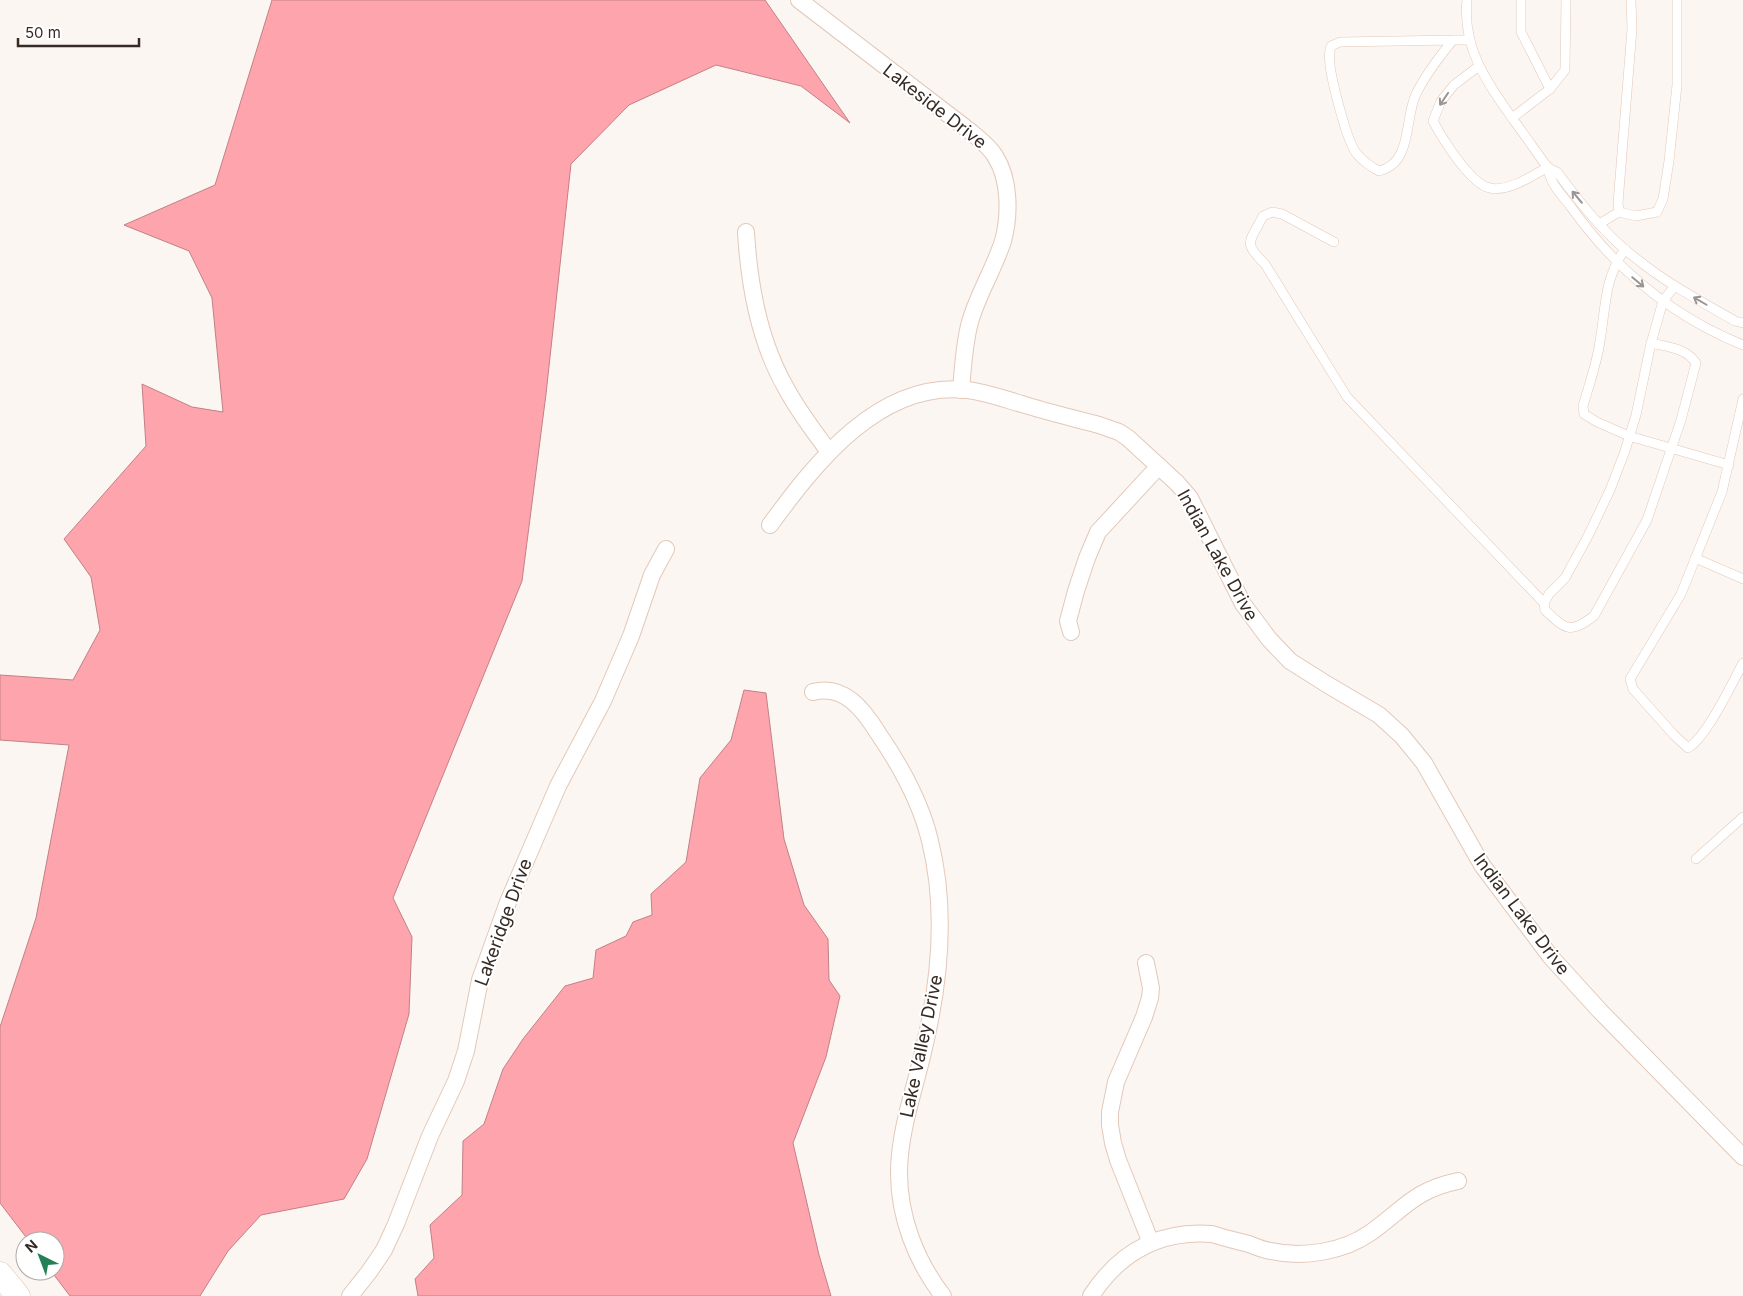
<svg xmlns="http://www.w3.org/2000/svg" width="1743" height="1296" font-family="Inter,sans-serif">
<rect width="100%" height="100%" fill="#fcf6f3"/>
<g fill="#fea4ad" stroke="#c28084">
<polygon points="272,0 765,0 850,123 801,86 716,65 629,105 571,164 546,394 522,581 393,898 412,937 409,1014 367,1159 344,1199 261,1215 228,1251 200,1296 70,1296 51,1271 55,1271 55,1241 29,1241 0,1203 0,1027 36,918 69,745 0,740 0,675 73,680 100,630 91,577 64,539 146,446 142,384 192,407 223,412 212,298 189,251 124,225 215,185"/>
<polygon points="744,690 766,693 784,839 804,905 828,939 829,980 840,996 826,1057 793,1143 819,1255 831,1296 418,1296 415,1279 434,1258 430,1225 462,1195 463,1141 484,1124 503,1069 523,1039 565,986 593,978 596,950 626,936 633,922 652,915 651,894 686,862 700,778 731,740"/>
</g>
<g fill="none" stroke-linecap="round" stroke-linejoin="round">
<defs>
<g id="lane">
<path d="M1467 0C1462 49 1488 84 1515 122 1526 137 1537 153 1548 168"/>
<polyline points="1521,0 1521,32 1550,89"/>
<path d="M1453 40C1439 57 1426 74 1416 94 1404 119 1413 163 1379 171 1371 167 1363 161 1357 154 1347 143 1332 82 1330 65 1329 58 1329 52 1331 46L1340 42 1453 40H1470"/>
<path d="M1479 66 1454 85 1441 101 1433 121C1442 138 1471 185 1490 188 1508 192 1532 176 1548 167"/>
<polyline points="1512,118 1550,89 1565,70 1566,0"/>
<polyline points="1619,212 1618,203 1632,29 1631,0"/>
<polyline points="1599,224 1619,212 1636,216 1657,212 1663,199 1669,161 1677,85 1677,0"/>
<path d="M1334 242 1282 214 1272 212 1263 216C1250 242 1242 242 1265 264L1347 397 1544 603"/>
<path d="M1625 249C1604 279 1606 306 1600 341 1597 363 1589 385 1583 406L1584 414 1597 422 1629 436 1729 465"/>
<path d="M1743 323 1735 321C1702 302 1668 284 1638 260 1607 237 1580 203 1557 172L1548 168C1550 184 1562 195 1571 207 1616 270 1671 316 1743 345"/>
<path d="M1651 343C1668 347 1686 348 1696 363L1681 420 1647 520 1594 616C1570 634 1566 630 1545 610L1544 603 1549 594 1565 578 1588 536 1610 490 1625 451 1636 415 1651 343 1652 340 1663 301 1674 287"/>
<path d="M1743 399 1722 492 1681 594 1630 679 1633 689 1674 735 1688 748C1707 737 1732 683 1743 663"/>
<polyline points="1695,558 1743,579"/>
<polyline points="1696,859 1743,817"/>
</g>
<g id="street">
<path d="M799 0 971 132C979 139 989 146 995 156 1010 179 1010 215 1003 241 994 269 978 294 970 322 964 344 963 367 961 390"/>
<path d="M746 232C749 284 760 343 786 388 798 411 814 431 829 452"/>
<path d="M770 525C816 462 880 380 967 390 985 392 1004 399 1022 404 1047 412 1073 418 1099 425L1119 432 1128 438 1177 483 1190 498 1243 604 1269 639 1290 661 1328 685 1379 715 1402 736 1424 763 1482 865 1550 956 1600 1011 1743 1157"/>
<polyline points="1071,632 1068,621 1076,591 1087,558 1098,532 1159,466"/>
<path d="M813 692C844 684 863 709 878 733 900 765 921 803 930 841 947 909 940 981 924 1048 915 1089 899 1131 899 1173 899 1217 916 1261 943 1296"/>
<polyline points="1146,963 1151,988 1150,998 1144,1017 1116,1082 1110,1112 1110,1125 1113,1143 1118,1160 1151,1243"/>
<polyline points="350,1296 369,1272 384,1250 396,1224 430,1136 456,1081 466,1051 480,980 508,902 558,786 603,701 631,636 652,575 666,549"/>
<path d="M1091 1296C1119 1253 1159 1230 1212 1234 1224 1238 1237 1241 1249 1244 1256 1247 1263 1250 1271 1251 1303 1258 1343 1252 1370 1233 1404 1209 1414 1190 1458 1181"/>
</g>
<polyline id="secondary" points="0,1274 18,1296"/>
</defs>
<use href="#lane" stroke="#e3c8b7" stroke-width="10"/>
<use href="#street" stroke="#e3c8b7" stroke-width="18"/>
<use href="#secondary" stroke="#e3c8b7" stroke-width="25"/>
<use href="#lane" stroke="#fff" stroke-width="9"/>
<use href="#street" stroke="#fff" stroke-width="16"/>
<use href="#secondary" stroke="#fff" stroke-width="24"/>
</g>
<defs><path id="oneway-shaft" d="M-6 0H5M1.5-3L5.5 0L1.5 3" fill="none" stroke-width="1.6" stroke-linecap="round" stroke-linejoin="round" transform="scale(1.25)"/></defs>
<g stroke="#9a9592">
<use href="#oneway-shaft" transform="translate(1444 99) rotate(124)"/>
<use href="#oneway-shaft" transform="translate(1577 197) rotate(-130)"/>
<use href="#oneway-shaft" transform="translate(1638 282) rotate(40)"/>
<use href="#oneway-shaft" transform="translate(1700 301) rotate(-150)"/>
</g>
<g text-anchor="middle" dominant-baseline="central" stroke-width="4" stroke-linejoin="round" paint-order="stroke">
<g font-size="18" fill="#352b24" stroke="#fff">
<text transform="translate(935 106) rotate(38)">Lakeside Drive</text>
<text transform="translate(1218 555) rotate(61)">Indian Lake Drive</text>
<text transform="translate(1522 914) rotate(53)">Indian Lake Drive</text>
<text transform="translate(503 922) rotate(-70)">Lakeridge Drive</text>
<text transform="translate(921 1046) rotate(-78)">Lake Valley Drive</text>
</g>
</g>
<g transform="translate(40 1256) rotate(318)"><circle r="24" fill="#ffffff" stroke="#aeaaa7"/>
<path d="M0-4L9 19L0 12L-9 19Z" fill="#248056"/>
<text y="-8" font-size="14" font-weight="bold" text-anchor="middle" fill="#352b24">N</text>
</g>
<path d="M18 38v8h121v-8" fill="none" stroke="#352b24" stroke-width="2.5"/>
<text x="25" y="38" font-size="15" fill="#352b24" stroke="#ffffff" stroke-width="4" paint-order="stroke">50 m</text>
</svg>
